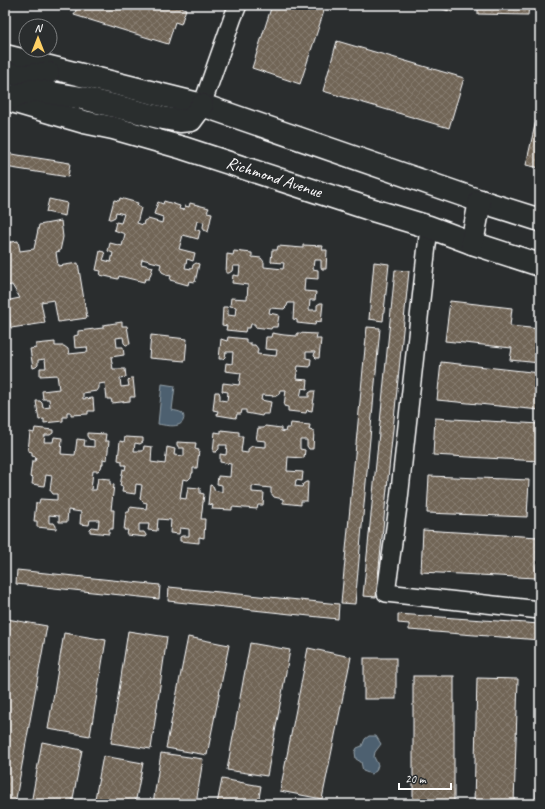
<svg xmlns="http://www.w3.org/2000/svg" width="545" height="809" font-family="Caveat,sans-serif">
<defs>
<pattern id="building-cross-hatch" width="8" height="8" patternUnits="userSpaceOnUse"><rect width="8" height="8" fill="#716557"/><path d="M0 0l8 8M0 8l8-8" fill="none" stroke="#867c70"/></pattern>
</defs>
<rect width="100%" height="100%" fill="#2a2d2e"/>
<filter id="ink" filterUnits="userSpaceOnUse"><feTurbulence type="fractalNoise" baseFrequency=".025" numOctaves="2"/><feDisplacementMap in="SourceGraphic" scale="8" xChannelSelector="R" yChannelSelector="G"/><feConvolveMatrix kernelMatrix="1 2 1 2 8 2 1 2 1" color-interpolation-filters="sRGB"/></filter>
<g filter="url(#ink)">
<g fill="#4d6170" stroke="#94a0a9">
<path d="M162 384 175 386 172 410C175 411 179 411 182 413 186 417 183 424 178 425 172 427 164 425 158 424Z"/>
<polygon points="369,736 376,736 381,744 375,752 374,757 378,765 376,771 371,774 363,771 361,762 356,759 355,752 357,748 362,746 365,739"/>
</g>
<g fill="url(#building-cross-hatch)" stroke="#fff">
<polygon points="78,5 174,5 186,9 181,24 175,22 168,44 74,15"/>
<polygon points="272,5 326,5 300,84 252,68"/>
<polygon points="430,5 455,5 452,12"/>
<polygon points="478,5 529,5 528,15 478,14"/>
<polygon points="337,41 464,78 449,128 323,91"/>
<polygon points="537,116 540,117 540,168 526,165"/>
<polygon points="5,153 70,163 68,177 5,167"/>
<polygon points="120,198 138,203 137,206 141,208 137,223 143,225 144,221 148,219 162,223 163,217 154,214 158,202 163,204 164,201 180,206 179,209 184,210 185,206 189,207 190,203 209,208 207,212 212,213 208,232 204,230 203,227 204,222 197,221 195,229 200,231 198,239 183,235 179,249 195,253 193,261 187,259 185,268 192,269 193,265 196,263 199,264 195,282 189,281 188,285 170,280 171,276 166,275 166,274 162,272 160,268 161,264 142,259 141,264 153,267 149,279 145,279 144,282 119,276 118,279 100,275 101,271 96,270 100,251 104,252 105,255 103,260 111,262 113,253 108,251 110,243 122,246 125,234 114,230 116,222 121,223 124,214 116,212 115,217 111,219 109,219 114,200 119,201"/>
<polygon points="49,199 67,203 65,216 46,212"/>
<polygon points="61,221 63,237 60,251 56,252 58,266 78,263 87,318 58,322 54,300 41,302 45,323 11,328 8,309 10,300 20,298 12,285 5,286 5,243 18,241 20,251 34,249 39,225"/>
<polygon points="303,245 323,246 322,250 327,250 326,269 322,269 321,267 321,260 314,260 313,269 318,270 318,279 305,278 304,291 316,292 315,300 310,300 309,310 317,310 317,305 320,303 323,303 321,322 316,321 315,325 297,323 297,320 293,319 294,303 288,303 287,306 284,309 270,308 269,313 279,315 277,327 272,327 271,329 255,327 255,324 251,324 250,328 246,328 245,332 226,330 227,326 222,325 223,307 227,307 228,310 228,315 235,316 236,307 230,306 231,298 247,299 248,285 232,283 233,275 239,276 240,266 233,266 232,271 229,273 226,273 227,254 233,255 234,251 252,253 252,257 261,258 264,262 264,267 283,269 284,263 271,262 272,250 277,250 278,246 303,248"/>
<polygon points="374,262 389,264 383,321 369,319"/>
<polygon points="395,270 409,271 376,597 363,596"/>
<polygon points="450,301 512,308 510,326 540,329 540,363 510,360 512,348 445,341"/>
<polygon points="122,322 122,326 127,326 130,344 126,345 124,343 123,337 116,338 117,347 123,347 124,355 111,357 113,369 125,369 126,377 120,378 121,387 129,386 128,381 131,378 133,378 135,397 130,397 130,401 112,403 111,399 107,399 105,383 99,384 99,388 97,391 83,393 83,399 93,398 94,411 88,411 88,414 71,415 71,412 67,412 67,417 63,417 63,421 44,423 44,419 39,420 36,401 40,401 42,403 43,408 50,407 49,399 43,399 42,391 59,389 57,375 40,376 40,368 46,368 45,359 38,360 38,365 36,367 33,368 30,349 36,348 36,344 55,342 55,346 64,346 68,349 69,354 88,352 87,347 75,348 74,336 78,335 78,331 103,328 103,325"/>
<polygon points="367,327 380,328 355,604 341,603"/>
<polygon points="272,333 284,335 297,336 297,333 317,334 316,339 321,339 319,358 316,358 314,356 315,352 306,352 306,358 311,359 310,367 298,366 296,379 308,380 307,389 302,388 300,397 309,397 309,393 312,391 315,391 312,411 307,410 306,413 288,411 288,407 284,406 286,390 280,390 279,394 276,396 262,395 261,400 271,402 269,414 263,414 262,416 246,413 246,410 242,410 241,414 237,414 236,418 217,415 218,411 213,410 215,392 219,392 220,395 220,400 227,401 228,392 222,391 223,383 239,385 241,373 225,371 226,363 232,364 233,352 226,352 225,357 223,359 219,359 221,339 227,341 228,337 246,339 246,343 251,343 251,345 255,345 258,349 257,354 276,356 277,350 265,349 266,337 271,337"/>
<polygon points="151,335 187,339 185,361 149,358"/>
<polygon points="441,362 540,373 540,410 437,400"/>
<polygon points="435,418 540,424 539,461 433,455"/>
<polygon points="291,423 310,425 309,430 314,431 313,449 309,449 307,446 307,440 300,440 300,449 305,450 304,458 288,457 287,471 303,472 302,481 296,480 295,486 302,487 303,484 306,482 308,482 307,501 301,501 301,505 283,503 283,499 274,497 271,493 271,488 252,486 252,492 264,493 263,505 258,505 257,509 232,507 232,510 212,509 213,505 208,504 210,485 213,486 214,488 214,490 222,492 222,485 217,484 218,476 230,477 231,464 220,462 220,454 226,455 227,445 219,445 219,449 216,452 213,452 215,432 221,433 221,430 239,432 239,436 243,436 241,452 248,453 248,449 252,446 266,447 266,441 256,440 258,428 264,428 265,426 281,428 281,431 285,432 286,428 290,428"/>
<polygon points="35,428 53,430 53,433 50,435 45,435 44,442 53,442 54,437 62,438 61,454 75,455 77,439 85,440 84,446 94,447 94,440 89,439 87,436 87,433 106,434 105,441 109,441 107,460 103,459 103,464 102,464 101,468 98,471 93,471 91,490 96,490 98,478 110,479 110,484 114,485 111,510 114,510 113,529 109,529 109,534 90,532 90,529 92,527 98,528 99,520 90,520 89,525 80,524 81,512 68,510 67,522 59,522 59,516 49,515 49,523 54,523 56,526 56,529 37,527 37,521 34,521 36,503 39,503 40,499 57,500 57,494 53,494 50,490 52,476 46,475 44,486 32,484 33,478 30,477 32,461 35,461 36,457 32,456 32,452 28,451 30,432 34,433"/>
<polygon points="125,437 143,438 143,442 140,444 135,443 134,451 143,451 144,446 152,447 151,462 165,464 167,447 175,449 174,455 184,456 184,448 179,448 177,445 177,442 196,443 195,449 199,450 197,468 193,468 193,473 192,473 191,477 188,480 183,479 180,498 186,499 188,487 200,488 200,493 204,494 201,519 205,519 204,538 199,537 199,543 180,541 180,537 182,536 189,536 189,529 180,528 179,534 170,533 171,520 158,519 157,531 148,530 149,524 139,524 139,532 144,532 146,535 146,537 127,535 128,530 124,530 126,512 129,512 130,507 146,509 147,503 143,502 140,499 142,485 136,484 135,494 122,492 123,487 120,486 123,469 125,470 126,465 122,465 122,461 118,460 120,441 124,442"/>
<polygon points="429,476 529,480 527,517 427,513"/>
<polygon points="423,530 538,537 536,578 421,572"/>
<polygon points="17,570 160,585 159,599 16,584"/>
<polygon points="169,587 339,604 338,619 168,601"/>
<polygon points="398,614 540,624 540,640 409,630 409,624 398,623"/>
<polygon points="7,619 47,626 15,804 5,804 5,629"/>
<polygon points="128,631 167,637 151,749 111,743"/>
<polygon points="64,633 106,640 90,736 48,729"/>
<polygon points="188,637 229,645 207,755 166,748"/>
<polygon points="250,643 290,650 267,776 227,770"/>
<polygon points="308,648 351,657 322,799 280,791"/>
<rect x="364" y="658" width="32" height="41"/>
<rect x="413" y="676" width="41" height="128"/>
<polygon points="540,676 540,804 536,804"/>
<polygon points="477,678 518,679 514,804 474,804"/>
<polygon points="42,742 82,750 72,804 31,804"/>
<polygon points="161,753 203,759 196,804 153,804"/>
<polygon points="103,756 143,763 135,804 94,804"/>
<polygon points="222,779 261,786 258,804 217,804"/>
</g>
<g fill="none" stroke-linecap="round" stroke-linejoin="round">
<defs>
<g id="minor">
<polyline points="202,105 233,17 238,5"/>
<polyline points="429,227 399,499 386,593 540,610"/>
</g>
<g id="major">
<polyline points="5,56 202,105 480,201 540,220"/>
<polyline points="5,74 25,76 48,73"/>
<polyline points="5,99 84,122 113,128 183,148 376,211 429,227 472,243 540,265"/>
<polyline points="7,99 33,90 82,98 163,118 180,121 191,120 202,105"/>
<polyline points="472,243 480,201"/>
</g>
</defs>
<use href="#minor" stroke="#fff" stroke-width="20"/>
<use href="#major" stroke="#fff" stroke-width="25"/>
<use href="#minor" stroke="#2a2d2e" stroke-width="17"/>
<use href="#major" stroke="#2a2d2e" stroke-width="22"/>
</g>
</g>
<g text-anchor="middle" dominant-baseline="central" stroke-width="3" stroke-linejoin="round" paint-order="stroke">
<g font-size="17" fill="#fff" stroke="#2a2d2e">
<text transform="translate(274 177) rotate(18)">Richmond Avenue</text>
</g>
</g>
<rect width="545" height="809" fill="none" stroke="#2a2d2e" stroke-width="20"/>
<rect x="10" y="10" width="525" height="789" fill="none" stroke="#fff" stroke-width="1.5" filter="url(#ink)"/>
<g transform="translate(38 38)"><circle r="19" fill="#2a2d2e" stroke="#7f8182"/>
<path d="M0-3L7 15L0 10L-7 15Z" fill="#ffd166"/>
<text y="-6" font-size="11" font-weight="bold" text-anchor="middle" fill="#ffffff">N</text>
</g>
<path d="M399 783v6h52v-6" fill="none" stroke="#ffffff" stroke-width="2"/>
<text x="405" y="783" font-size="12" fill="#ffffff" stroke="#2a2d2e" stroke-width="3" paint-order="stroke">20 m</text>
</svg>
